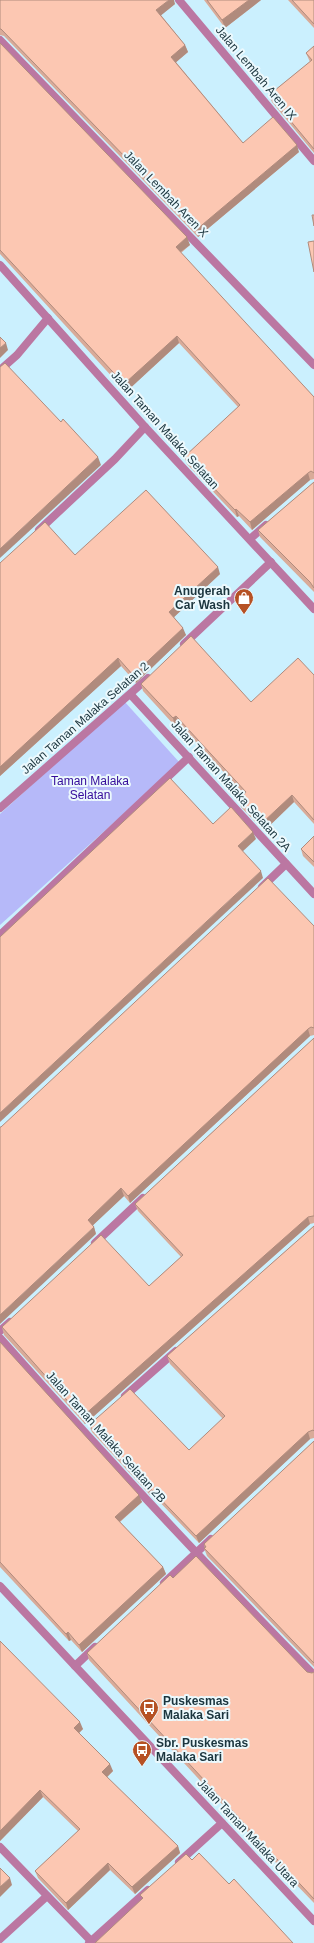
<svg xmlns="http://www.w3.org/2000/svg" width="314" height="1943" font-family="Arial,sans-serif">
<rect width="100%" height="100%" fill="#cbf0fe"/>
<polygon fill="#b6b9f9" points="124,701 180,763 0,925 0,814"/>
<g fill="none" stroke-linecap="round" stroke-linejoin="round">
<g stroke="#bb77a2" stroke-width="8">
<polyline points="179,0 314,161"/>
<polyline points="0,40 314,365"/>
<polyline points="0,370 17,355 48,318"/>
<polyline points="39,530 115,459 145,427"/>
<polyline points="250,539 266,525"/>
<polyline points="184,644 271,562"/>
<polyline points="131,695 314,894"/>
<polyline points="0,808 148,678"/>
<polyline points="262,887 286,864"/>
<polyline points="0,935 189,757"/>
<polyline points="95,1243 143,1198"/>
<polyline points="0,1331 10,1322"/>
<path d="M0 1338C102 1453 206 1565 314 1675"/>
<polyline points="125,1396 176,1351"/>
<polyline points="164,1583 211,1539"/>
<polyline points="0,1586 314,1921"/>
<polyline points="75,1666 95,1647"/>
<polyline points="0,1847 93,1943"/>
<polyline points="179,1862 222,1823"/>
<polyline points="0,1939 47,1896"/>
<polyline points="89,1943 148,1890"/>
</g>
<polyline stroke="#bb77a2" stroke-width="8" points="0,265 145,427 314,609"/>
</g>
<g fill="#d9ab99">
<polygon points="0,0 175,4 161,15 185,45 188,52 176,62 243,143 299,152 198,237 4,36 0,35"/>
<polygon points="204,0 261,0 225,28"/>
<polygon points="288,0 314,0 314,28"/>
<polygon points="0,43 190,245 181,253 314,397 314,479 310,480 252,530 239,516 237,517 187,464 184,457 238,407 179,343 126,392 0,254"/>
<polygon points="314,46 314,153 272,102 269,95 310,62 306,53"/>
<polygon points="314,482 314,592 260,537 258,530"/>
<polygon points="75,555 220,574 174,617 186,635 136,683 121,666 0,776 0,563"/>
<polygon points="314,675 314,824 294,802 264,831 241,807 239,800 244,794 178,723 175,726 143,691 141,684 251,702"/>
<polygon points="314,836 314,867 303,856 301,849"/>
<polygon points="314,926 314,1035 310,1036 130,1203 124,1196 92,1226 94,1227 96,1234 1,1127"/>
<polygon points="314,1038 314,1223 310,1224 85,1424 4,1335 2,1327 149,1286 181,1257 138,1211 135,1204"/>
<polygon points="314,1226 314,1438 310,1439 199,1543 152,1494 150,1495 92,1432 89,1425 189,1450 223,1419 170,1364 167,1356"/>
<polygon points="0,1342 142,1502 120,1522 163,1567 166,1574 82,1652 71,1640 69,1641 27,1596 0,1567"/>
<polygon points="314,1441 314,1667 207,1556 204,1548 205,1548 204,1544"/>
<polygon points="173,1578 307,1672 312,1673 314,1672 314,1903 290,1878 89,1660 87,1653"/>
<polygon points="0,1641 83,1729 79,1733 113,1771 107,1777 178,1846 180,1853 135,1894 110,1870 68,1910 38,1878 35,1871 78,1831 43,1797 0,1841"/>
</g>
<g fill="#b08b7d">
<polygon points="169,0 174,0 175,4 159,17 156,10"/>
<polygon points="249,0 261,0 225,28 222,20"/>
<polygon points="185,45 188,52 174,64 171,57"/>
<polygon points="297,145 299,152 198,237 196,230"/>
<polygon points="187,237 190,245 178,254 176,247"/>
<polygon points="177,336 179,343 126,392 124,384"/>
<polygon points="6,343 8,350 0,358 0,348"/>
<polygon points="98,457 101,465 0,558 0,549"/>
<polygon points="308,473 310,480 252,530 250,522"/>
<polygon points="236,509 239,516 237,517 235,510"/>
<polygon points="218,567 220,574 172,619 169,612"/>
<polygon points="183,628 186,635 136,683 133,675"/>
<polygon points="118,658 121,666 0,776 0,767"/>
<polygon points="176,716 178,723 175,726 173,718"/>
<polygon points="292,795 294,802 264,831 261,824"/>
<polygon points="253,832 256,839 241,853 238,846"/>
<polygon points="261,871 263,878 0,1122 0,1113"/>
<polygon points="308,1029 310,1036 130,1203 128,1196"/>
<polygon points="121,1188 124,1196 90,1228 88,1220"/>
<polygon points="308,1217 310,1224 85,1424 82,1417"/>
<polygon points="94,1227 96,1234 0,1324 0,1315"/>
<polygon points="308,1432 310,1439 199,1543 196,1536"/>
<polygon points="149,1487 152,1494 150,1495 147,1488"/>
<polygon points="139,1495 142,1502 117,1524 115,1517"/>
<polygon points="163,1567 166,1574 82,1652 79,1645"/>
<polygon points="68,1632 71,1640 69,1641 66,1634"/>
<polygon points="80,1722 83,1729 77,1735 74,1728"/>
<polygon points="110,1764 113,1771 105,1779 102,1772"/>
<polygon points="40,1790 43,1797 0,1841 0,1831"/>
<polygon points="178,1846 180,1853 135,1894 132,1887"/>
<polygon points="108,1863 110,1870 68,1910 66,1903"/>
<polygon points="10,1878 12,1885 0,1897 0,1887"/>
</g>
<g fill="#fcc7b2" stroke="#b08b7d">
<polygon points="0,0 169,0 156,10 185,45 171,57 243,143 273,117 297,145 196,230 1,29 0,29"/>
<polygon points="207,0 249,0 222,20"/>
<polygon points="292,0 314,0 314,24"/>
<polygon points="0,43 187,237 176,247 314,397 314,473 311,471 308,473 250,522 236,509 235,510 184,457 240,405 177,336 124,384 0,250"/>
<polygon points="314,46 314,149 269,95 312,60 306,53"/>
<polygon points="312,215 314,215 314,226"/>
<polygon points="314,241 314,272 308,242"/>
<polygon points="0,337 6,343 0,348"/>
<polygon points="5,363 61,422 63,419 98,457 0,549 0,367"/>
<polygon points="314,482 314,588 310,582 258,530"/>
<polygon points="146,490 218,567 169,612 183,628 133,675 118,658 0,767 0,563 45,522 75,555"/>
<polygon points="191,636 251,702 298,658 314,675 314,820 292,795 261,824 239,800 246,792 176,716 173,718 141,684"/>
<polygon points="170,778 213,824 231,807 253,832 238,846 261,871 0,1113 0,937"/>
<polygon points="314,836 314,862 301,849"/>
<polygon points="268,878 314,926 314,1028 311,1027 308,1029 128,1196 121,1188 88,1220 94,1227 0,1315 0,1127 1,1127"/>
<polygon points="314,1038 314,1216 313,1216 308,1217 82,1417 2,1327 101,1235 149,1286 183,1255 135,1204"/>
<polygon points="314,1226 314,1431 313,1430 308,1432 196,1536 149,1487 147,1488 89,1425 130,1389 189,1450 225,1416 167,1356"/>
<polygon points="0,1342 139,1495 115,1517 163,1567 79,1645 68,1632 66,1634 0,1562"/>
<polygon points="314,1441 314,1663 204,1548 206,1547 204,1544"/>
<polygon points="196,1556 307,1672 312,1673 314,1672 314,1899 288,1871 87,1653 170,1575 173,1578"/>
<polygon points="0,1641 80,1722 74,1728 110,1764 102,1772 178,1846 132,1887 108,1863 66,1903 35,1871 80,1829 40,1790 0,1831"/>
<polygon points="199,1853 229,1884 234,1879 293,1943 95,1943 143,1898 140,1895 186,1854 192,1860"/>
<polygon points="0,1868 10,1878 0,1887"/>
</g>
<defs>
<symbol id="shop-pin" viewBox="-11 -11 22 30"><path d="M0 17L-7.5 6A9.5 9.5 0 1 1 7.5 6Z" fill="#b65124" stroke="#ecf9fd"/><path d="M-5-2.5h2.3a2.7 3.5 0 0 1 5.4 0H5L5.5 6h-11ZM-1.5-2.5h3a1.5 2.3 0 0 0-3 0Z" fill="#fff"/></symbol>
<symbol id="bus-pin" viewBox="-11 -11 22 30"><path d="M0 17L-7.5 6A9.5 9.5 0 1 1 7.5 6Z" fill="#b65124" stroke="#ecf9fd"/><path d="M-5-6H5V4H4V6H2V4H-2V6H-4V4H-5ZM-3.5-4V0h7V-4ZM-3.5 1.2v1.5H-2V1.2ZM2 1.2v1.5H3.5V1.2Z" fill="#fff"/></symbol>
</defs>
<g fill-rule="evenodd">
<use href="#shop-pin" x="233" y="587" width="22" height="30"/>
<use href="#bus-pin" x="138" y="1697" width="22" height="30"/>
<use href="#bus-pin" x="131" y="1739" width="22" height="30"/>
</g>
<g text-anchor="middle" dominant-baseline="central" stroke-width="4" stroke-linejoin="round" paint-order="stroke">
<g font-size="12" fill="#1b353e" stroke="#ecf9fd">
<text transform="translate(256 73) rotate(50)">Jalan Lembah Aren IX</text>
<text transform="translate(166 194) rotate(46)">Jalan Lembah Aren X</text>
<text transform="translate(165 430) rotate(48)">Jalan Taman Malaka Selatan</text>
<text transform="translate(85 718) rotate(-41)">Jalan Taman Malaka Selatan 2</text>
<text transform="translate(231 786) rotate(48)">Jalan Taman Malaka Selatan 2A</text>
<text transform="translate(106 1437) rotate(48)">Jalan Taman Malaka Selatan 2B</text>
<text transform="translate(248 1833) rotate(47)">Jalan Taman Malaka Utara</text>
</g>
<g font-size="12" font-weight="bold" fill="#1b353e" stroke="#ecf9fd" text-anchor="start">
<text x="230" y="591" text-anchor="end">Anugerah<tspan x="230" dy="14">Car Wash</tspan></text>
<text x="163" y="1701">Puskesmas<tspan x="163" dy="14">Malaka Sari</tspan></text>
<text x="156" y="1743">Sbr. Puskesmas<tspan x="156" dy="14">Malaka Sari</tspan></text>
</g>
<g font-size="12" fill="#350c9a" stroke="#ecf9fd">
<text x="90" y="781">Taman Malaka<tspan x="90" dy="14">Selatan</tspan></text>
</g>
</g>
</svg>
